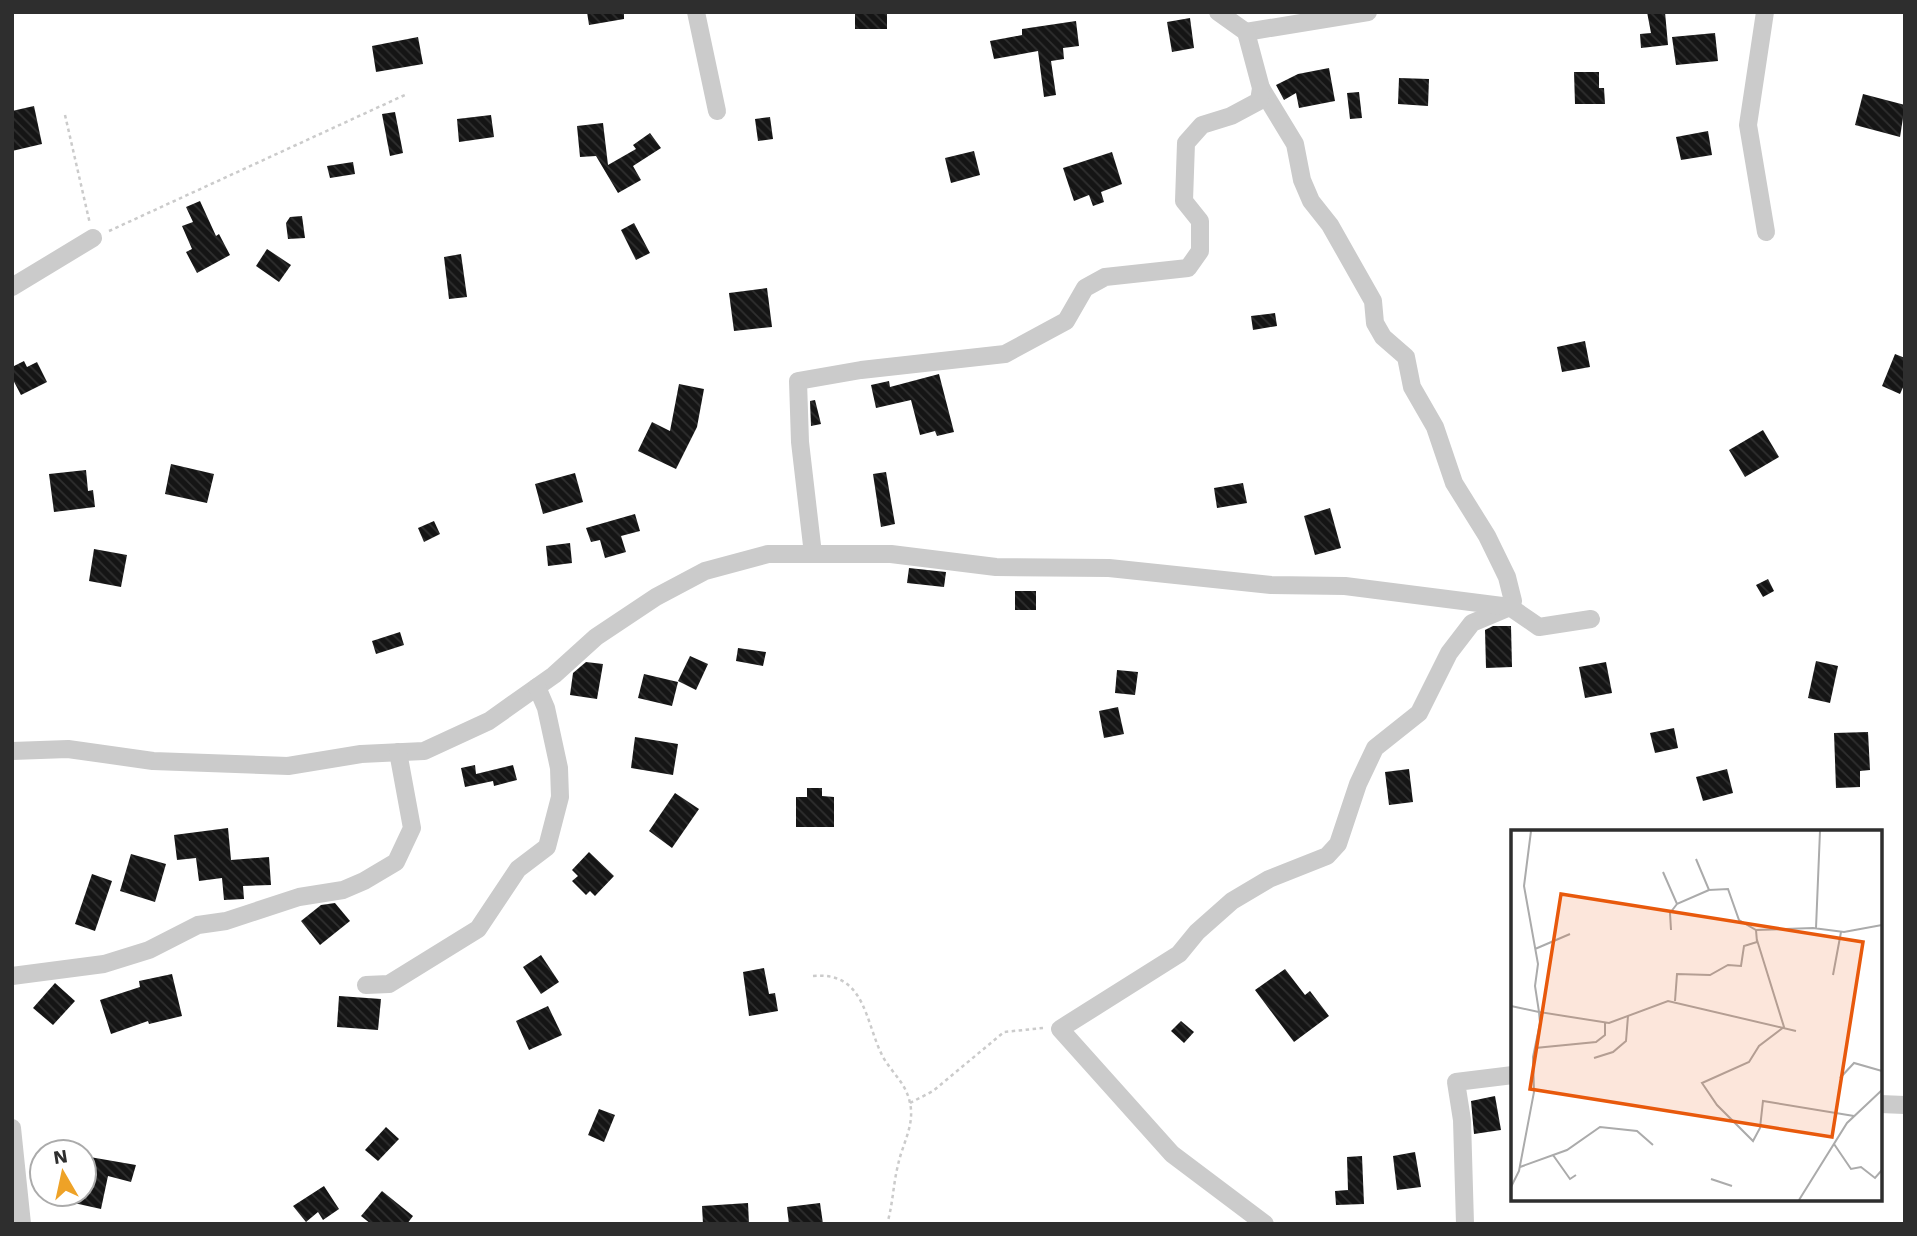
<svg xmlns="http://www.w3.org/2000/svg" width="1917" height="1236" font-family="'Work Sans',sans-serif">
<defs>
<pattern id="building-back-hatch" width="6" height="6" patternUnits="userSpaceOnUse" patternTransform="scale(1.75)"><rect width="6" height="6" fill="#151515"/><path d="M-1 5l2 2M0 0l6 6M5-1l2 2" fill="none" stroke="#2f2f2f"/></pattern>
</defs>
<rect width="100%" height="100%" fill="#fff"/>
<g fill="url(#building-back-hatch)">
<polygon points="587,12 624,12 624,19 589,25"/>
<rect x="855" y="12" width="32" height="17"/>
<polygon points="1647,12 1665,12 1668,45 1641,48 1640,34 1651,33"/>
<polygon points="1190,18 1194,48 1172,52 1167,22"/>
<polygon points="1076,21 1079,46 1063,48 1064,59 1051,61 1056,95 1044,97 1038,51 994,59 990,41 1022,35 1022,29"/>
<polygon points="1715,33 1718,61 1676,65 1672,37"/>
<polygon points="418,37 423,64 376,72 372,46"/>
<polygon points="1329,68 1335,101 1299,108 1296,93 1284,100 1276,85 1298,74"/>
<polygon points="1574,72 1599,72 1599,88 1604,88 1605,104 1575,104"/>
<polygon points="1399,78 1429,79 1428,106 1398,104"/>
<polygon points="1359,92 1362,118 1350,119 1347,93"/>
<polygon points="1863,94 1905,105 1900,137 1855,125"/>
<polygon points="34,106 42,144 12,151 12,111"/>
<polygon points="395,112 403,153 390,156 382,114"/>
<polygon points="491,115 494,137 459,142 457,119"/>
<polygon points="770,117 773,139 758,141 755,119"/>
<polygon points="603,123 608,165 636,149 633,145 650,133 661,148 633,166 641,180 618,193 596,156 580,157 577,126"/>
<polygon points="1708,131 1712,155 1681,160 1676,137"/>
<polygon points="974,151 980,175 951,183 945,158"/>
<polygon points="1112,152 1122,184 1101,192 1104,202 1093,206 1089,195 1074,201 1063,168"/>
<polygon points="353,162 355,174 330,178 327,166"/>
<polygon points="200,201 216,236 219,234 230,255 197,273 186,252 192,249 182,226 193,222 186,207"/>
<polygon points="302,216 305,238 288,239 286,223 290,217"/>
<polygon points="634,223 650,253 636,260 621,230"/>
<polygon points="267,249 291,265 279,282 256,266"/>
<polygon points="461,254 467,297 449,299 444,257"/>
<polygon points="767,288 772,327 734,331 729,293"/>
<polygon points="1275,313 1277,326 1253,330 1251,316"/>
<polygon points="1585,341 1590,367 1562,372 1557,347"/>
<polygon points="1895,354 1905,358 1905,383 1900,394 1882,386"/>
<polygon points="24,361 27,367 37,362 47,382 21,395 12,378 12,367"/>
<polygon points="939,374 954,432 937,436 935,431 920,435 911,400 876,408 871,385 889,381 890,387"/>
<polygon points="679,384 704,389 697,427 676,469 638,451 652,422 670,431"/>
<polygon points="815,400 821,424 811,426 810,401"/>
<polygon points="1763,430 1779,457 1745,477 1729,450"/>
<polygon points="171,464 214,474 207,503 165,494"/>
<polygon points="86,470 88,491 93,490 95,507 54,512 49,474"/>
<polygon points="886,472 895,524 881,527 873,474"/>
<polygon points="575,473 583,502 543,514 535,484"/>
<polygon points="1243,483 1247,503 1217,508 1214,488"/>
<polygon points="1330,508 1341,548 1315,555 1304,516"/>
<polygon points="635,514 640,531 621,536 626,552 605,558 600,540 591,542 586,528"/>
<polygon points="434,521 440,534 424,542 418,528"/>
<polygon points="570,543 572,563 548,566 546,546"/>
<polygon points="94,549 127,555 121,587 89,581"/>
<polygon points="909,568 946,572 944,587 907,583"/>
<polygon points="1768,579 1774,591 1763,597 1756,585"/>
<rect x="1015" y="591" width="21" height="19"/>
<polygon points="1493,626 1511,626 1512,667 1486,668 1485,630"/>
<polygon points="400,632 404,645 376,654 372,641"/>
<polygon points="738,648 766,652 763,666 736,661"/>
<polygon points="690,656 708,664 696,690 678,681"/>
<polygon points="1816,661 1838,666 1830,703 1808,698"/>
<polygon points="586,662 603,664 597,699 570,695 573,673"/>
<polygon points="1606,662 1612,693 1585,698 1579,667"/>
<polygon points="1117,670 1138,672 1135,695 1115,693"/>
<polygon points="644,674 678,682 672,706 638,698"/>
<polygon points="1118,707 1124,734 1104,738 1099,711"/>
<polygon points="1674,728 1678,748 1655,753 1650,733"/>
<polygon points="1868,732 1870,770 1860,771 1860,787 1836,788 1834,733"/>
<polygon points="635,737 678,744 673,775 631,768"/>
<polygon points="475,765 476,774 513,765 517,780 494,786 493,781 465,787 461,768"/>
<polygon points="1409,769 1413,802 1389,805 1385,772"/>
<polygon points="1727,769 1733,793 1703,801 1696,777"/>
<polygon points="807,788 822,788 822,796 834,797 834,827 796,827 796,797 807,797"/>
<polygon points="675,793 699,809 672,848 649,831"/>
<polygon points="228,828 231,860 269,857 271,885 243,886 244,899 224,900 222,878 199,881 196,858 177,860 174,835"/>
<polygon points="589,852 614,876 595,896 590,891 586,895 572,881 578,876 572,870"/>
<polygon points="131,854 166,864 155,902 120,891"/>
<polygon points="92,874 112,881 95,931 75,924"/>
<polygon points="335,903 350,921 320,945 301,921 321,905"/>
<polygon points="541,955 559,982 541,994 523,967"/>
<polygon points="764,968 769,994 775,993 778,1011 749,1016 743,972"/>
<polygon points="1285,969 1305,995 1310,991 1329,1016 1294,1042 1255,990"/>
<polygon points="172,974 182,1016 149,1024 148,1021 111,1034 100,1000 140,987 139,981"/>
<polygon points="55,983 75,1001 53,1025 33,1008"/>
<polygon points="339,996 381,999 378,1030 337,1027"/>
<polygon points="548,1006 562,1035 529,1050 516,1021"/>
<polygon points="1181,1021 1194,1032 1184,1043 1171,1031"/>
<polygon points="1495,1096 1501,1130 1474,1134 1471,1101"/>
<polygon points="599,1109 615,1115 604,1142 588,1135"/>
<polygon points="386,1127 399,1139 378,1161 365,1150"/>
<polygon points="1415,1152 1421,1187 1397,1190 1393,1156"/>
<polygon points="84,1156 136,1165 131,1182 108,1176 101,1209 56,1199 57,1194 84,1194"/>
<polygon points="1362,1156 1364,1204 1336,1205 1335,1191 1348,1190 1347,1157"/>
<polygon points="324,1186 339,1209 323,1220 318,1212 306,1222 293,1206"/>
<polygon points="382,1191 413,1216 407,1224 371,1224 361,1216"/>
<polygon points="748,1203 749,1224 703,1224 702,1206"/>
<polygon points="820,1203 823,1224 789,1224 787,1207"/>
</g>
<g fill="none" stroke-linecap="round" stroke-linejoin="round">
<g stroke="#cbcbcb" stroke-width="2.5" stroke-dasharray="3.5 3.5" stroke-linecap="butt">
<polyline points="65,115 90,224"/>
<polyline points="109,231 407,94"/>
<path d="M813 976C866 971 865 1023 883 1057 892 1073 906 1083 910 1103 915 1125 902 1145 898 1165 893 1185 893 1204 887 1224"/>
<polyline points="910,1103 933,1091 1004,1032 1043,1028"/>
</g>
<g stroke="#cbcbcb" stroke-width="18">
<polyline points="696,12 717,111"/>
<polyline points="1765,12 1748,125 1766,232"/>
<polyline points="1246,32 1368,12"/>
<polyline points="1261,88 1295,144 1302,180 1311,201 1330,225 1373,301 1375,323 1383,337 1406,357 1412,387 1435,427 1454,483 1487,536 1507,577 1513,601 1510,607 1472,623 1449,653 1419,713 1375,748 1358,784 1338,844 1327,856 1269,879 1232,901 1197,932 1179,954 1060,1029 1172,1154 1265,1224"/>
<polyline points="12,287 93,238"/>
<polyline points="813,554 800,442 798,381 861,370 1005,354 1066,321 1085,288 1105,277 1188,268 1200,251 1200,221 1184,201 1186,143 1202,125 1231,116 1259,101 1261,88 1246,32 1218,12"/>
<polyline points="12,751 68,749 153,761 288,766 361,754 424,751 489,721 554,675 596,637 656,597 705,571 768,554 891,554 996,567 1109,568 1271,585 1345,586 1510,607 1539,627 1591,619"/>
<polyline points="12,976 104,964 149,950 198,925 226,921 299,897 343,890 364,881 396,862 412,828 398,752"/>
<polyline points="366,985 389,984 478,929 518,869 547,847 560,797 559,768 546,708 537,687"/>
<polyline points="1880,1104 1905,1105"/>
<polyline points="12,1128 22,1224"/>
<polyline points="1465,1224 1462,1120 1456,1082 1513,1075"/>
</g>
</g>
<g transform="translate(1511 830)">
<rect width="371" height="371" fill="#fff"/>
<path fill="none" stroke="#ababab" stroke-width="2" d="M20 1 13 56 27 134 24 156 28 182 98 193 157 171 285 201M185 29 198 60 217 59 228 90 245 100 302 98 333 102 371 95M152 42 166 74 198 60M305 98 309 1M160 100 159 83 166 74M246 110 273 197 248 216 238 232 191 253 206 275 242 311 249 298 252 271 343 286M24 119 59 104M322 145 330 102M164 171 166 144 199 145 217 135 230 136 233 116 246 112 245 100M0 176 28 182 29 193 22 227 23 262 8 341 0 357M24 218 85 212 94 205V193M83 228 102 222 115 211 117 186M329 248 343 233 371 241M323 314 340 339 350 337 364 348 371 340M42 325 59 349 65 345M9 337 56 320 89 297 126 301 142 315M200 349 221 356M288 370 336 293 371 260"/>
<path fill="#e8590c" fill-opacity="0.15" stroke="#e8590c" stroke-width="3.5" d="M50 64 352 112 321 307 19 259Z"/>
<rect width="371" height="371" fill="none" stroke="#2e2e2e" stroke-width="3.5"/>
</g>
<rect width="1917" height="1236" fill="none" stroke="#2e2e2e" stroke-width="28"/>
<g transform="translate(63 1173) rotate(351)"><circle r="33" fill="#ffffff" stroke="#ababab" stroke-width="2"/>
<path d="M0-5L12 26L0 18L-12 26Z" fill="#eea227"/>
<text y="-10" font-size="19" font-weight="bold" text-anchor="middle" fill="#2e2e2e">N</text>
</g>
</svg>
